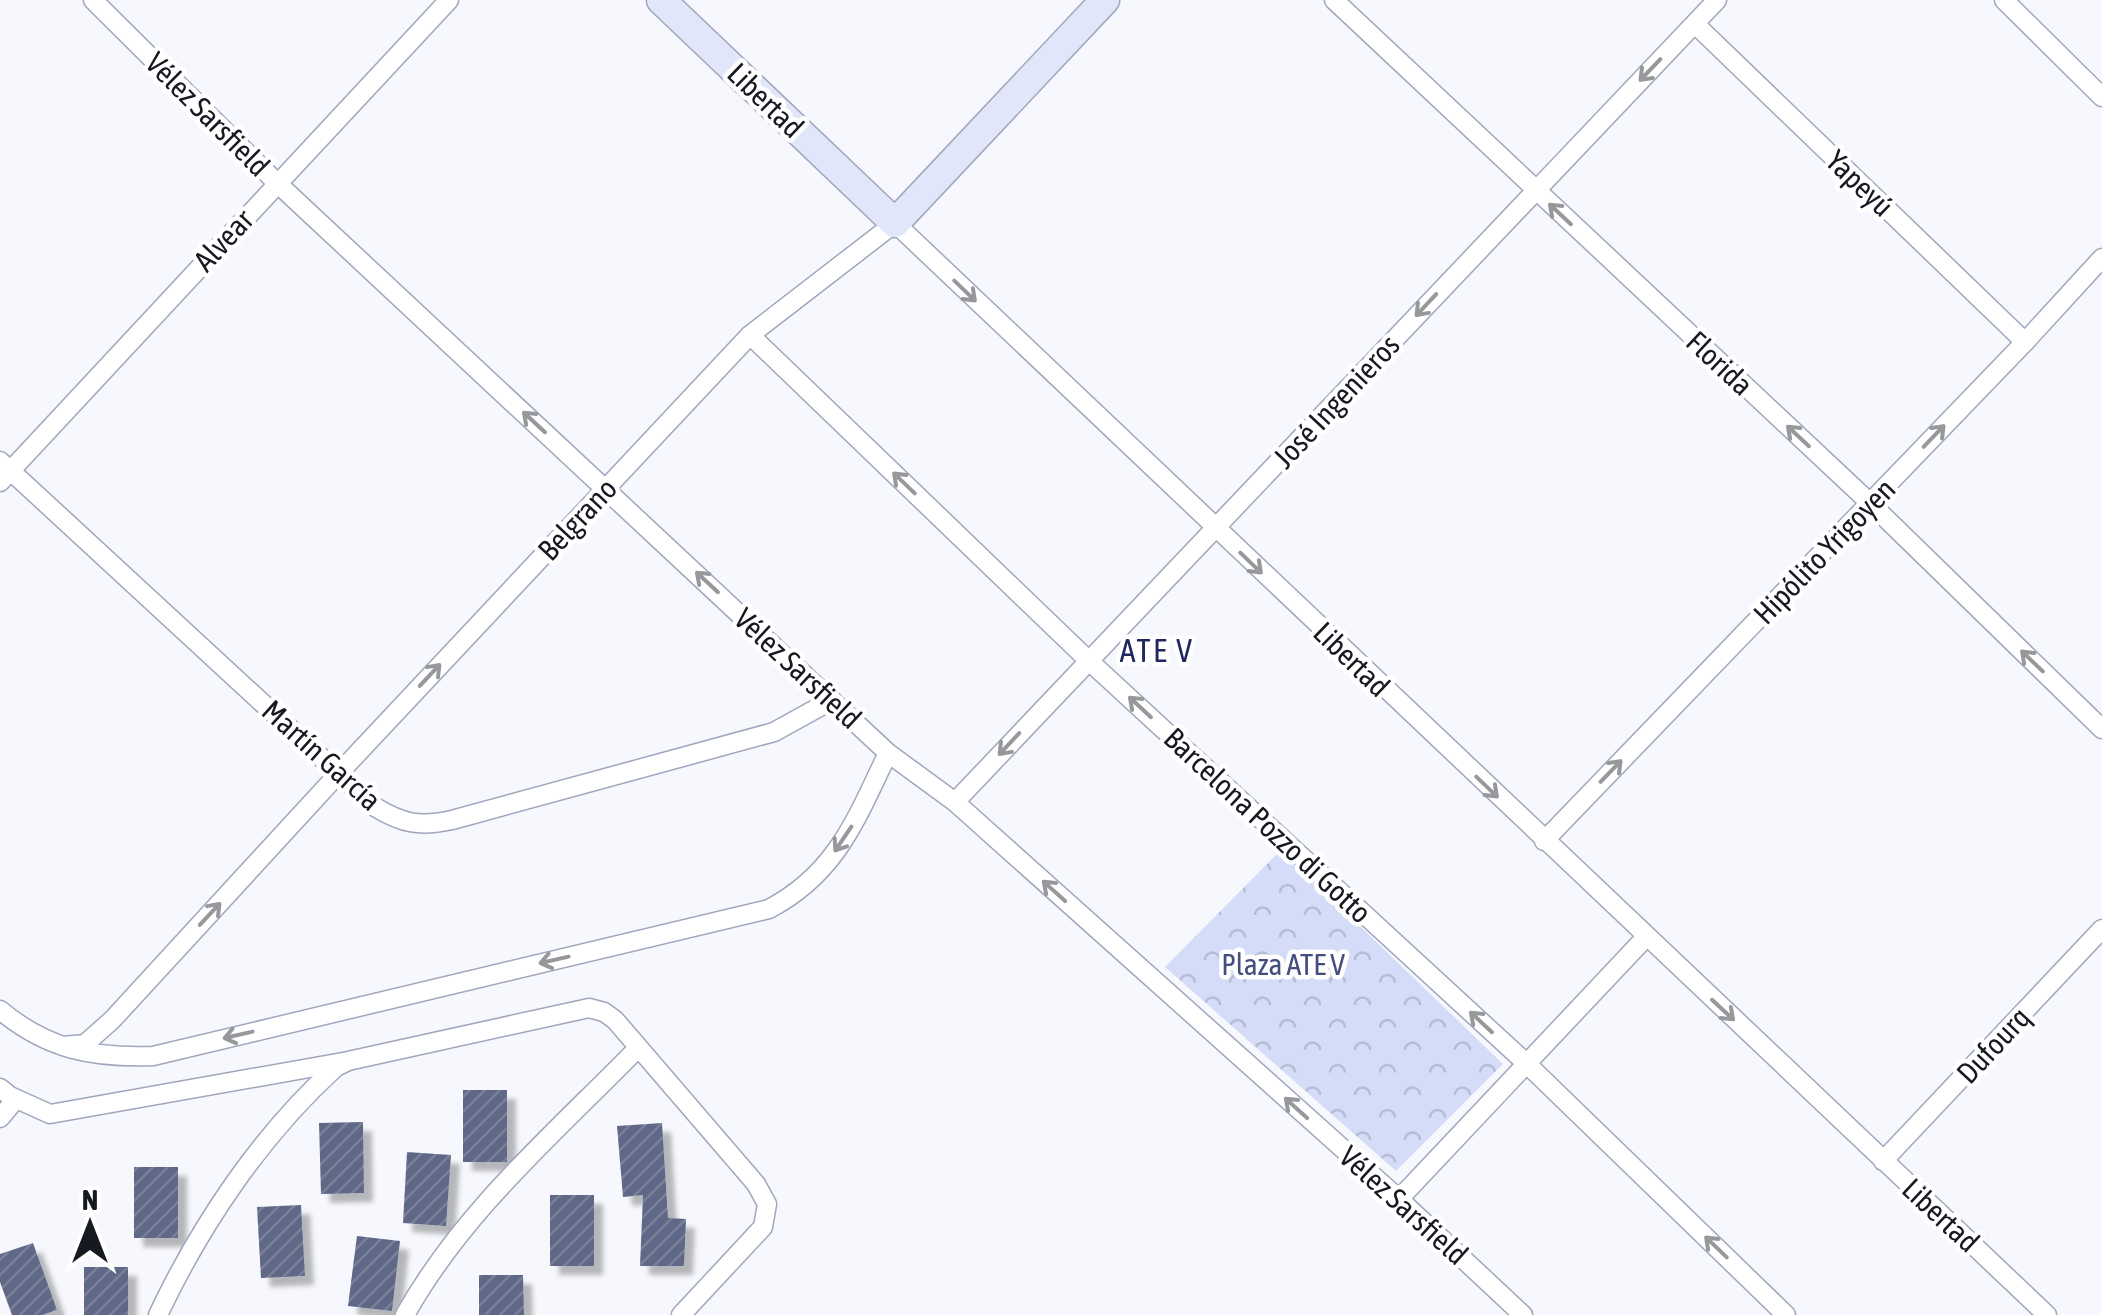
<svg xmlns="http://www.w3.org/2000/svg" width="2102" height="1315" font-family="'Asap Condensed',sans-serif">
<defs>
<pattern id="park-crowns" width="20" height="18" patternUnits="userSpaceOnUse" patternTransform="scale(2.5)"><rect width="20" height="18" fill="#d5dcf8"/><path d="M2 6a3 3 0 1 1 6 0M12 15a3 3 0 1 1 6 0" fill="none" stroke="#b6bcd4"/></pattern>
<pattern id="building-hatch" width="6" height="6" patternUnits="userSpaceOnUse" patternTransform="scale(2.5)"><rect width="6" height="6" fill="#5f6787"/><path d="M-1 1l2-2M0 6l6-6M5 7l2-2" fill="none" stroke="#7a8097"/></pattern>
<filter id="shadow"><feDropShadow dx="9" dy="9" stdDeviation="2.5" flood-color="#0004"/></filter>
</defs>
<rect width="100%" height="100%" fill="#f6f8fd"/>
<polygon fill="url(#park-crowns)" points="1281,850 1503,1064 1396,1171 1165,967"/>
<g fill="url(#building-hatch)" filter="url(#shadow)">
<rect x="463" y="1090" width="44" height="72"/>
<polygon points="363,1122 364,1193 321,1194 319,1123"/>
<polygon points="662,1123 668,1218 686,1219 684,1266 640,1266 643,1195 623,1197 617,1126"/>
<polygon points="407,1152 451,1155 446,1226 403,1223"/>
<rect x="134" y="1167" width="44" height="71"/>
<rect x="550" y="1195" width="44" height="71"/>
<polygon points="301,1205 305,1276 261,1278 257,1207"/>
<polygon points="357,1236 400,1241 392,1311 348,1306"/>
<polygon points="33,1243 57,1310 42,1315 12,1315 0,1282 0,1254"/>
<rect x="84" y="1267" width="44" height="48"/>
<polygon points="479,1275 523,1275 524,1315 479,1315"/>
</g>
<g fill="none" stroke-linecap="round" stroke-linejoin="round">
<defs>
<g id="street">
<polyline points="93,0 276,182 888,753 955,802 1399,1199 1523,1315"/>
<polyline points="1334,0 1870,503 2102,729"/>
<polyline points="2004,0 2102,97"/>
<polyline points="1695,24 2025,342"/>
<polyline points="750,335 1088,660 1527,1064 1786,1315"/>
<path d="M0 461 375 807C403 824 420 827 452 820L774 732 832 700"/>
<polyline points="0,482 449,0"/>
<polyline points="955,802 1717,0"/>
<polyline points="1544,841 2025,342 2102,258"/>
<path d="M0 1010C48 1050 93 1058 153 1056L769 909C837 873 856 819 888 753"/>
<polyline points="63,1046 85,1044 112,1020 340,772 750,335 895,223 2047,1315"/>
<polyline points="0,1088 10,1096 50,1114 343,1062"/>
<polyline points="0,1118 16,1099"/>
<polyline points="1883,1161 2102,929"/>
<polyline points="1399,1199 1646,937"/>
<path d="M158 1315C201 1224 261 1135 336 1067L348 1061 589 1008 604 1012 615 1020 756 1184 767 1204 763 1227 681 1315"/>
<path d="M405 1315C463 1211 556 1132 638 1048"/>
</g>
<polyline id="secondary" points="661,0 895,223 1105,0"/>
</defs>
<use href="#street" stroke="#a0a6bd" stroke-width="21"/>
<use href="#secondary" stroke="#a0a6bd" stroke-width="31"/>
<use href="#street" stroke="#fff" stroke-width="18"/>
<use href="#secondary" stroke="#e2e6fa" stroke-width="28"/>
</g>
<defs><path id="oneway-shaft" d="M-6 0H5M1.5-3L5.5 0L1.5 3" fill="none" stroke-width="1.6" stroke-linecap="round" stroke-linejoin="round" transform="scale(2.5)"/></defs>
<g stroke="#97989b">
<use href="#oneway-shaft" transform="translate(1650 70) rotate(134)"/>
<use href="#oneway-shaft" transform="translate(1560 214) rotate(-137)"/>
<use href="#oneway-shaft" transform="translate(965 291) rotate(44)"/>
<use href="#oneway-shaft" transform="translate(1426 305) rotate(133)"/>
<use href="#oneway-shaft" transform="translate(534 422) rotate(-137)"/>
<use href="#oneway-shaft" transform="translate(1798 436) rotate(-137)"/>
<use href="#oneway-shaft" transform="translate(1934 436) rotate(-46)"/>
<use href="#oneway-shaft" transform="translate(904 483) rotate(-136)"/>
<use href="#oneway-shaft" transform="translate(1251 563) rotate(44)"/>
<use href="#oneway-shaft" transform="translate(707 582) rotate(-137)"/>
<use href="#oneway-shaft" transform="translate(2032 661) rotate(-136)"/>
<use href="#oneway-shaft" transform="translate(430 675) rotate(-47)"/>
<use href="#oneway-shaft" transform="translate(1140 707) rotate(-137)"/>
<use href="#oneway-shaft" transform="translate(1009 744) rotate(133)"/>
<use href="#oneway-shaft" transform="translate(1611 771) rotate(-46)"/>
<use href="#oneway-shaft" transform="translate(1487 787) rotate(44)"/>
<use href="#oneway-shaft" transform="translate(843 839) rotate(124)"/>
<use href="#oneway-shaft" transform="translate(1054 891) rotate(-138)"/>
<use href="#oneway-shaft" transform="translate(210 914) rotate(-47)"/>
<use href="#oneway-shaft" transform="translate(554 960) rotate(167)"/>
<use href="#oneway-shaft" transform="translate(1723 1010) rotate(43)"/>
<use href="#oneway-shaft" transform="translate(1481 1022) rotate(-137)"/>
<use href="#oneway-shaft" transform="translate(238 1035) rotate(167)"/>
<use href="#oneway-shaft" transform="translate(1296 1108) rotate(-138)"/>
<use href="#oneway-shaft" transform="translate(1716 1247) rotate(-136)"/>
</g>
<g text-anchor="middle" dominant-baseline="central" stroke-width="9" stroke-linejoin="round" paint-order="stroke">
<g font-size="30" fill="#171921" stroke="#fff">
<text transform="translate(766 100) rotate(44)">Libertad</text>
<text transform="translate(208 114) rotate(45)">Vélez Sarsfield</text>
<text transform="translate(1860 183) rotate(44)">Yapeyú</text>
<text transform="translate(223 240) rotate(-47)">Alvear</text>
<text transform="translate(1720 363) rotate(43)">Florida</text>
<text transform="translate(1336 401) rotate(-47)">José Ingenieros</text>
<text transform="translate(577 519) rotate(-47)">Belgrano</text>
<text transform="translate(1824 551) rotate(-46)">Hipólito Yrigoyen</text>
<text transform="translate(1352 659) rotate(44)">Libertad</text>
<text transform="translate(798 668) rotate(43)">Vélez Sarsfield</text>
<text transform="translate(322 755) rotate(42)">Martín García</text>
<text transform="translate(1268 825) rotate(43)">Barcelona Pozzo di Gotto</text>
<text transform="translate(1993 1045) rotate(-47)">Dufourq</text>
<text transform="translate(1404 1205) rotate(42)">Vélez Sarsfield</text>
<text transform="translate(1941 1215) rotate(43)">Libertad</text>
</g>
<g font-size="30" fill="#434d7e" stroke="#fff">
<text x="1283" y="964">Plaza ATE V</text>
</g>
<g font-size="32" letter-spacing="2.5" fill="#20265f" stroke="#fff">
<text x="1157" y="650">ATE V</text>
</g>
</g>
<g transform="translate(90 1225)" stroke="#ffffff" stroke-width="8" paint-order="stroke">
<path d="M0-8L18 38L0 25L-18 38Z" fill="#171921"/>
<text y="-15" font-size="28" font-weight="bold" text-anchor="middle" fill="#171921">N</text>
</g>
</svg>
